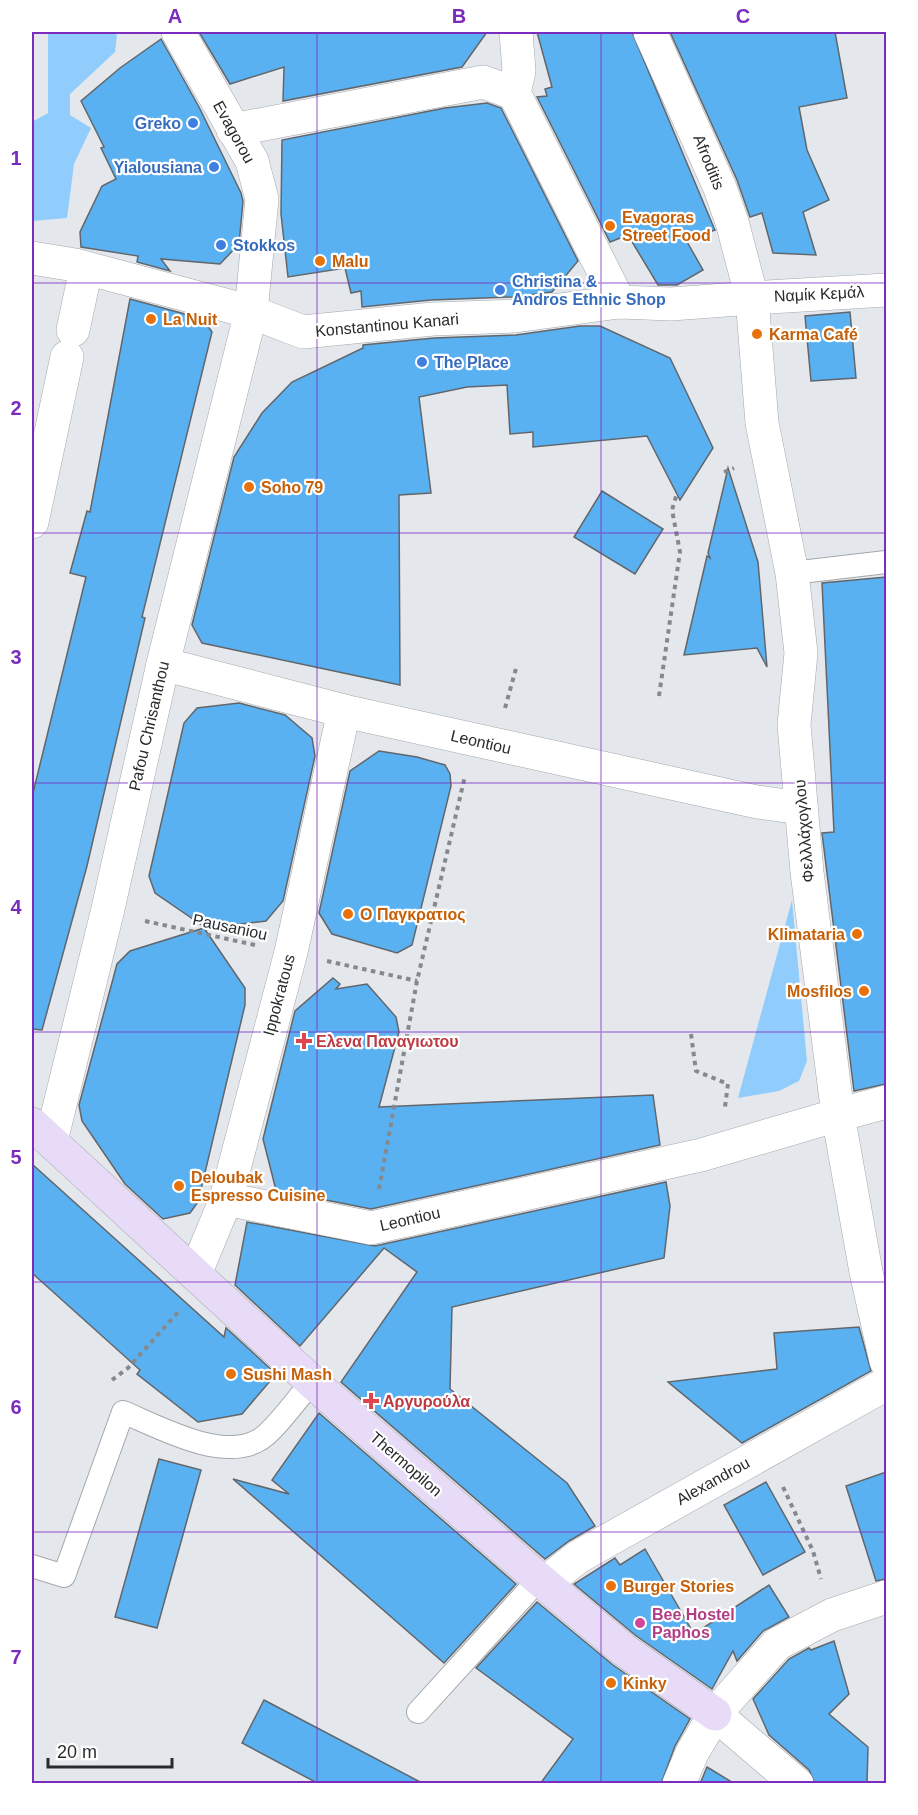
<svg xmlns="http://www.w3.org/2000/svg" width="918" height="1815" font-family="Helvetica,sans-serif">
<rect width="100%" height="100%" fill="#e4e8ed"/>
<g fill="#91cdfc">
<polygon points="57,32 111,32 117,35 115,52 70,94 70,115 91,128 74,164 67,218 32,221 32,122 48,113 48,34"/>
<polygon points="792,900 807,1061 799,1081 779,1091 738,1098"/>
</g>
<g fill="#59b1f2" stroke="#62666a" stroke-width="1.5">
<polygon points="199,32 487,32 462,67 283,101 284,67 230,84"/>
<polygon points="537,32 632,32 714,228 715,230 686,240 703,270 677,285 658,285 628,235 610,242 537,97 547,96 545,89 552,87"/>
<polygon points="670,32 835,32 847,98 799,107 807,150 829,200 803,212 816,255 773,253 762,213 750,217 737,180"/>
<polygon points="161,39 199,107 241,193 243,201 239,244 220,264 161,259 170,271 137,262 138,256 81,247 80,232 102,186 116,179 101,148 104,147 81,101 120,68"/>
<polygon points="487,103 501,108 578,261 552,292 513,297 431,300 362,307 361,291 351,293 345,268 288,277 281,214 282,140 445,108"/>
<polygon points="130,299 203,319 212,332 142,617 145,618 87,866 42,1030 32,1029 32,797 86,577 70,573 87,511 90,512"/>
<polygon points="850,312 856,378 811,381 805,316"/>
<polygon points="580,326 600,326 670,358 713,448 680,500 647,436 533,447 533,432 510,434 507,385 467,387 419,397 431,493 399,495 400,685 202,643 192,625 234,457 262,413 292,382 363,348 363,345 434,338 516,335"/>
<polygon points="728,468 758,562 767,667 757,648 684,655 707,556 710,558 708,553"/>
<polygon points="602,491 663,529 635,574 574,537"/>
<polygon points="886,577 886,1084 854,1091 822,833 834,832 822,583"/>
<polygon points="239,703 285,715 312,738 315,756 283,901 266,921 206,928 155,893 149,876 184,723 197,708"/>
<polygon points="379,751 417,757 445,765 450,774 451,786 412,945 397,953 332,934 319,913 350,771"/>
<polygon points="204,928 245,988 245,1005 198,1202 190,1213 163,1219 125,1184 82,1121 79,1105 117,964 130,951"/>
<polygon points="333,978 340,984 336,989 367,984 396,1017 399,1032 379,1107 653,1095 660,1145 371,1209 276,1190 263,1139 295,1011"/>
<polygon points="32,1164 224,1337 226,1328 276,1374 242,1414 198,1422 137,1374 140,1370 32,1273"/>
<polygon points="666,1182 670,1206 664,1258 452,1307 450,1389 567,1483 595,1526 569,1541 545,1559 341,1382 417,1272 384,1248 300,1346 235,1285 247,1222 375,1246"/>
<polygon points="859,1327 871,1371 742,1443 668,1382 777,1369 774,1333"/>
<polygon points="319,1413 516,1584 444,1663 233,1479 289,1494 272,1480"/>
<polygon points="159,1459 201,1470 157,1628 115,1617"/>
<polygon points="886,1472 886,1579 876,1581 846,1486"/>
<polygon points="766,1482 805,1552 763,1575 724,1505"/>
<polygon points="645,1549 694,1634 769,1585 789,1617 763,1631 737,1661 733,1651 712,1689 635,1635 574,1584 615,1558 620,1565"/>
<polygon points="537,1602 613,1665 690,1719 675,1746 661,1784 540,1784 573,1739 476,1668"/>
<polygon points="834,1641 849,1694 829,1714 868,1747 867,1784 815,1784 809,1770 769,1735 753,1699 789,1659 809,1648 811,1650"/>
<polygon points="264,1700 424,1784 319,1784 242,1743"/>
<polygon points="707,1767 735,1784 700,1784"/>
</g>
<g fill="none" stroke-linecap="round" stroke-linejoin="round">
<defs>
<g id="service">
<polyline points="792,573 886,562"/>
<path d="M32 1566 64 1576 123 1412C159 1427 222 1462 259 1440 273 1433 300 1395 312 1382"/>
<polyline points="418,1712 539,1579"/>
</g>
<g id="pedestrian">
<polyline points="516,32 519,71 514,93 619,302"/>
<polyline points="233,130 483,82 514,93"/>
<polyline points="32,258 75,265 251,312 303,332 433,319 515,316 619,302 671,304 752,298"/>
<polyline points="73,330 86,269"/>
<polyline points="32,522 67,357"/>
<polyline points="163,664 251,312 262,199 252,161 178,32"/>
</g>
<g id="minor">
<polyline points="752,298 886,290"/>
<polyline points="886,1102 838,1115 866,1272 886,1361"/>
<polyline points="51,1141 107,913 163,664 344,711 757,802 801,808"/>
<polyline points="226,1199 291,952 344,711"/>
<polyline points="545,1583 578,1557 886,1384"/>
<polyline points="797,1784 715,1714 777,1644 832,1615 886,1597"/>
</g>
<g id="tertiary">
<polyline points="195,1274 226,1199 371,1228 701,1155 838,1115 807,872 794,725 801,653 792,573 762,423 752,298 732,222 720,188 650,32"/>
<polyline points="679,1784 692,1753 715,1714"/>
</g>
<polyline id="secondary" points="32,1124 312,1382 539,1579 624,1650 715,1714"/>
</defs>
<use href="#service" stroke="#a3a8ac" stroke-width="24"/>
<use href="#pedestrian" stroke="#a3a8ac" stroke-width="34"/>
<use href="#minor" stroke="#a3a8ac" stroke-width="34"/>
<use href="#tertiary" stroke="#a3a8ac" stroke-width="34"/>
<use href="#secondary" stroke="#a3a8ac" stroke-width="34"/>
<g stroke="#86898c" stroke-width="4" stroke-dasharray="4.5 4.5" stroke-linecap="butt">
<polyline points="724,472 734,468"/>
<polyline points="659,696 680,552 672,510 677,493"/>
<polyline points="505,708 517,665"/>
<polyline points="145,921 255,945"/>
<polyline points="327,961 417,981"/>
<polyline points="691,1034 696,1071 728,1084 725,1107"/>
<polyline points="379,1189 417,981 465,776"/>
<polyline points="112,1380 128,1368 180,1310"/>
<polyline points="783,1487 813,1551 821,1579"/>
</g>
<use href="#service" stroke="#fff" stroke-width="22"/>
<use href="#pedestrian" stroke="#fff" stroke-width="33"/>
<use href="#minor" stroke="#fff" stroke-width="33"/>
<use href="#tertiary" stroke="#fff" stroke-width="33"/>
<use href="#secondary" stroke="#e7dbf7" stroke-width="33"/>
</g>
<path fill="none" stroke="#7b2cbf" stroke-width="1.5" stroke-opacity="0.55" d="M317 32V1784M601 32V1784M32 283H886M32 533H886M32 783H886M32 1032H886M32 1282H886M32 1532H886"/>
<g fill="#3f7fe0" stroke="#fff" stroke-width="2">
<circle cx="193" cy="123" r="6"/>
<circle cx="214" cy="167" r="6"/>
<circle cx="221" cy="245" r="6"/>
<circle cx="500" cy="290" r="6"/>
<circle cx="422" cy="362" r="6"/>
</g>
<g fill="#e8710a" stroke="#fff" stroke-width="2">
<circle cx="610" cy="226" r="6"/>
<circle cx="320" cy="261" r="6"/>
<circle cx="151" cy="319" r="6"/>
<circle cx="757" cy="334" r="6"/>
<circle cx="249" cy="487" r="6"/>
<circle cx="348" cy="914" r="6"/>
<circle cx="857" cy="934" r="6"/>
<circle cx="864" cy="991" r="6"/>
<circle cx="179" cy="1186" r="6"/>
<circle cx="231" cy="1374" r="6"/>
<circle cx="611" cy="1586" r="6"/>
<circle cx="611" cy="1683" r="6"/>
</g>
<g fill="#e0444e" stroke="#fff" stroke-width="2">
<path d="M301 1032h6v6h6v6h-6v6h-6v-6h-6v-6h6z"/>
<path d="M368 1392h6v6h6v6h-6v6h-6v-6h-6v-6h6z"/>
</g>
<circle fill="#d1479c" stroke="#fff" stroke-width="2" cx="640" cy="1623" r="6"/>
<g text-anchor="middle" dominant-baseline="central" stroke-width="4.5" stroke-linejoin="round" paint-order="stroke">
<g font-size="16" font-weight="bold" fill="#366cbe" stroke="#fff" text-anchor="start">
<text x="181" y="123" text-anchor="end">Greko</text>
<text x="202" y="167" text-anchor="end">Yialousiana</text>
<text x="233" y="245">Stokkos</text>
<text x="512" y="281">Christina &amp;<tspan x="512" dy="18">Andros Ethnic Shop</tspan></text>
<text x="434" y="362">The Place</text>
</g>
<g font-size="16" fill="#292b2c" stroke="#fff">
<text transform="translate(234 132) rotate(61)">Evagorou</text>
<text transform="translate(709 162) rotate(68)">Afroditis</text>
<text transform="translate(819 294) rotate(-3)">Ναμίκ Κεμάλ</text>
<text transform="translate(387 325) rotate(-5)">Konstantinou Kanari</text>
<text transform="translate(149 726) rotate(-77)">Pafou Chrisanthou</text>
<text transform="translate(481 742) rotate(13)">Leontiou</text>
<text transform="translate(804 831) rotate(-95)">Φελλλάχογλου</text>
<text transform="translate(230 927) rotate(12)">Pausaniou</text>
<text transform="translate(279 995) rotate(-75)">Ippokratous</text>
<text transform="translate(410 1219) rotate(-13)">Leontiou</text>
<text transform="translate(406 1464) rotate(41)">Thermopilon</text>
<text transform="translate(713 1481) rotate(-29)">Alexandrou</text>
</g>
<g font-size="16" font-weight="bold" fill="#c56008" stroke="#fff" text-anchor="start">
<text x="622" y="217">Evagoras<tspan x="622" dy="18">Street Food</tspan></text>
<text x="332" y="261">Malu</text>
<text x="163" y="319">La Nuit</text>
<text x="769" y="334">Karma Café</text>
<text x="261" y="487">Soho 79</text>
<text x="360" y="914">Ο Παγκρατιος</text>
<text x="845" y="934" text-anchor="end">Klimataria</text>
<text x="852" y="991" text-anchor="end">Mosfilos</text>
<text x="191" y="1177">Deloubak<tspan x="191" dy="18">Espresso Cuisine</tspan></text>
<text x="243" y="1374">Sushi Mash</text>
<text x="623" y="1586">Burger Stories</text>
<text x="623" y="1683">Kinky</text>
</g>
<g font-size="16" font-weight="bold" fill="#be3a42" stroke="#fff" text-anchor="start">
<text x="316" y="1041">Ελενα Παναγιωτου</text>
<text x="383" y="1401">Αργυρούλα</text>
</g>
<g font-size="16" font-weight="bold" fill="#b23c85" stroke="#fff" text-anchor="start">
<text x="652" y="1614">Bee Hostel<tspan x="652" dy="18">Paphos</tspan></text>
</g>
</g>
<rect width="918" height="1815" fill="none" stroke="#ffffff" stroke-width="66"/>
<path d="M48 1758v9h124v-9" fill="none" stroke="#292b2c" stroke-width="3"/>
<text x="57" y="1758" font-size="18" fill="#292b2c" stroke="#ffffff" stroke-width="4.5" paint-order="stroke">20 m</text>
<rect x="33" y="33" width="852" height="1749" fill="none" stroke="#7b2cbf" stroke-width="2"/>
<g font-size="20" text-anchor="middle" font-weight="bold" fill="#7b2cbf">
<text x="175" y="23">A</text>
<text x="459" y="23">B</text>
<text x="743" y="23">C</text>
<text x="16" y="165">1</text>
<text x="16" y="415">2</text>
<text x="16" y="664">3</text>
<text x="16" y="914">4</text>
<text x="16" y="1164">5</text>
<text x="16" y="1414">6</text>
<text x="16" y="1664">7</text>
</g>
</svg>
